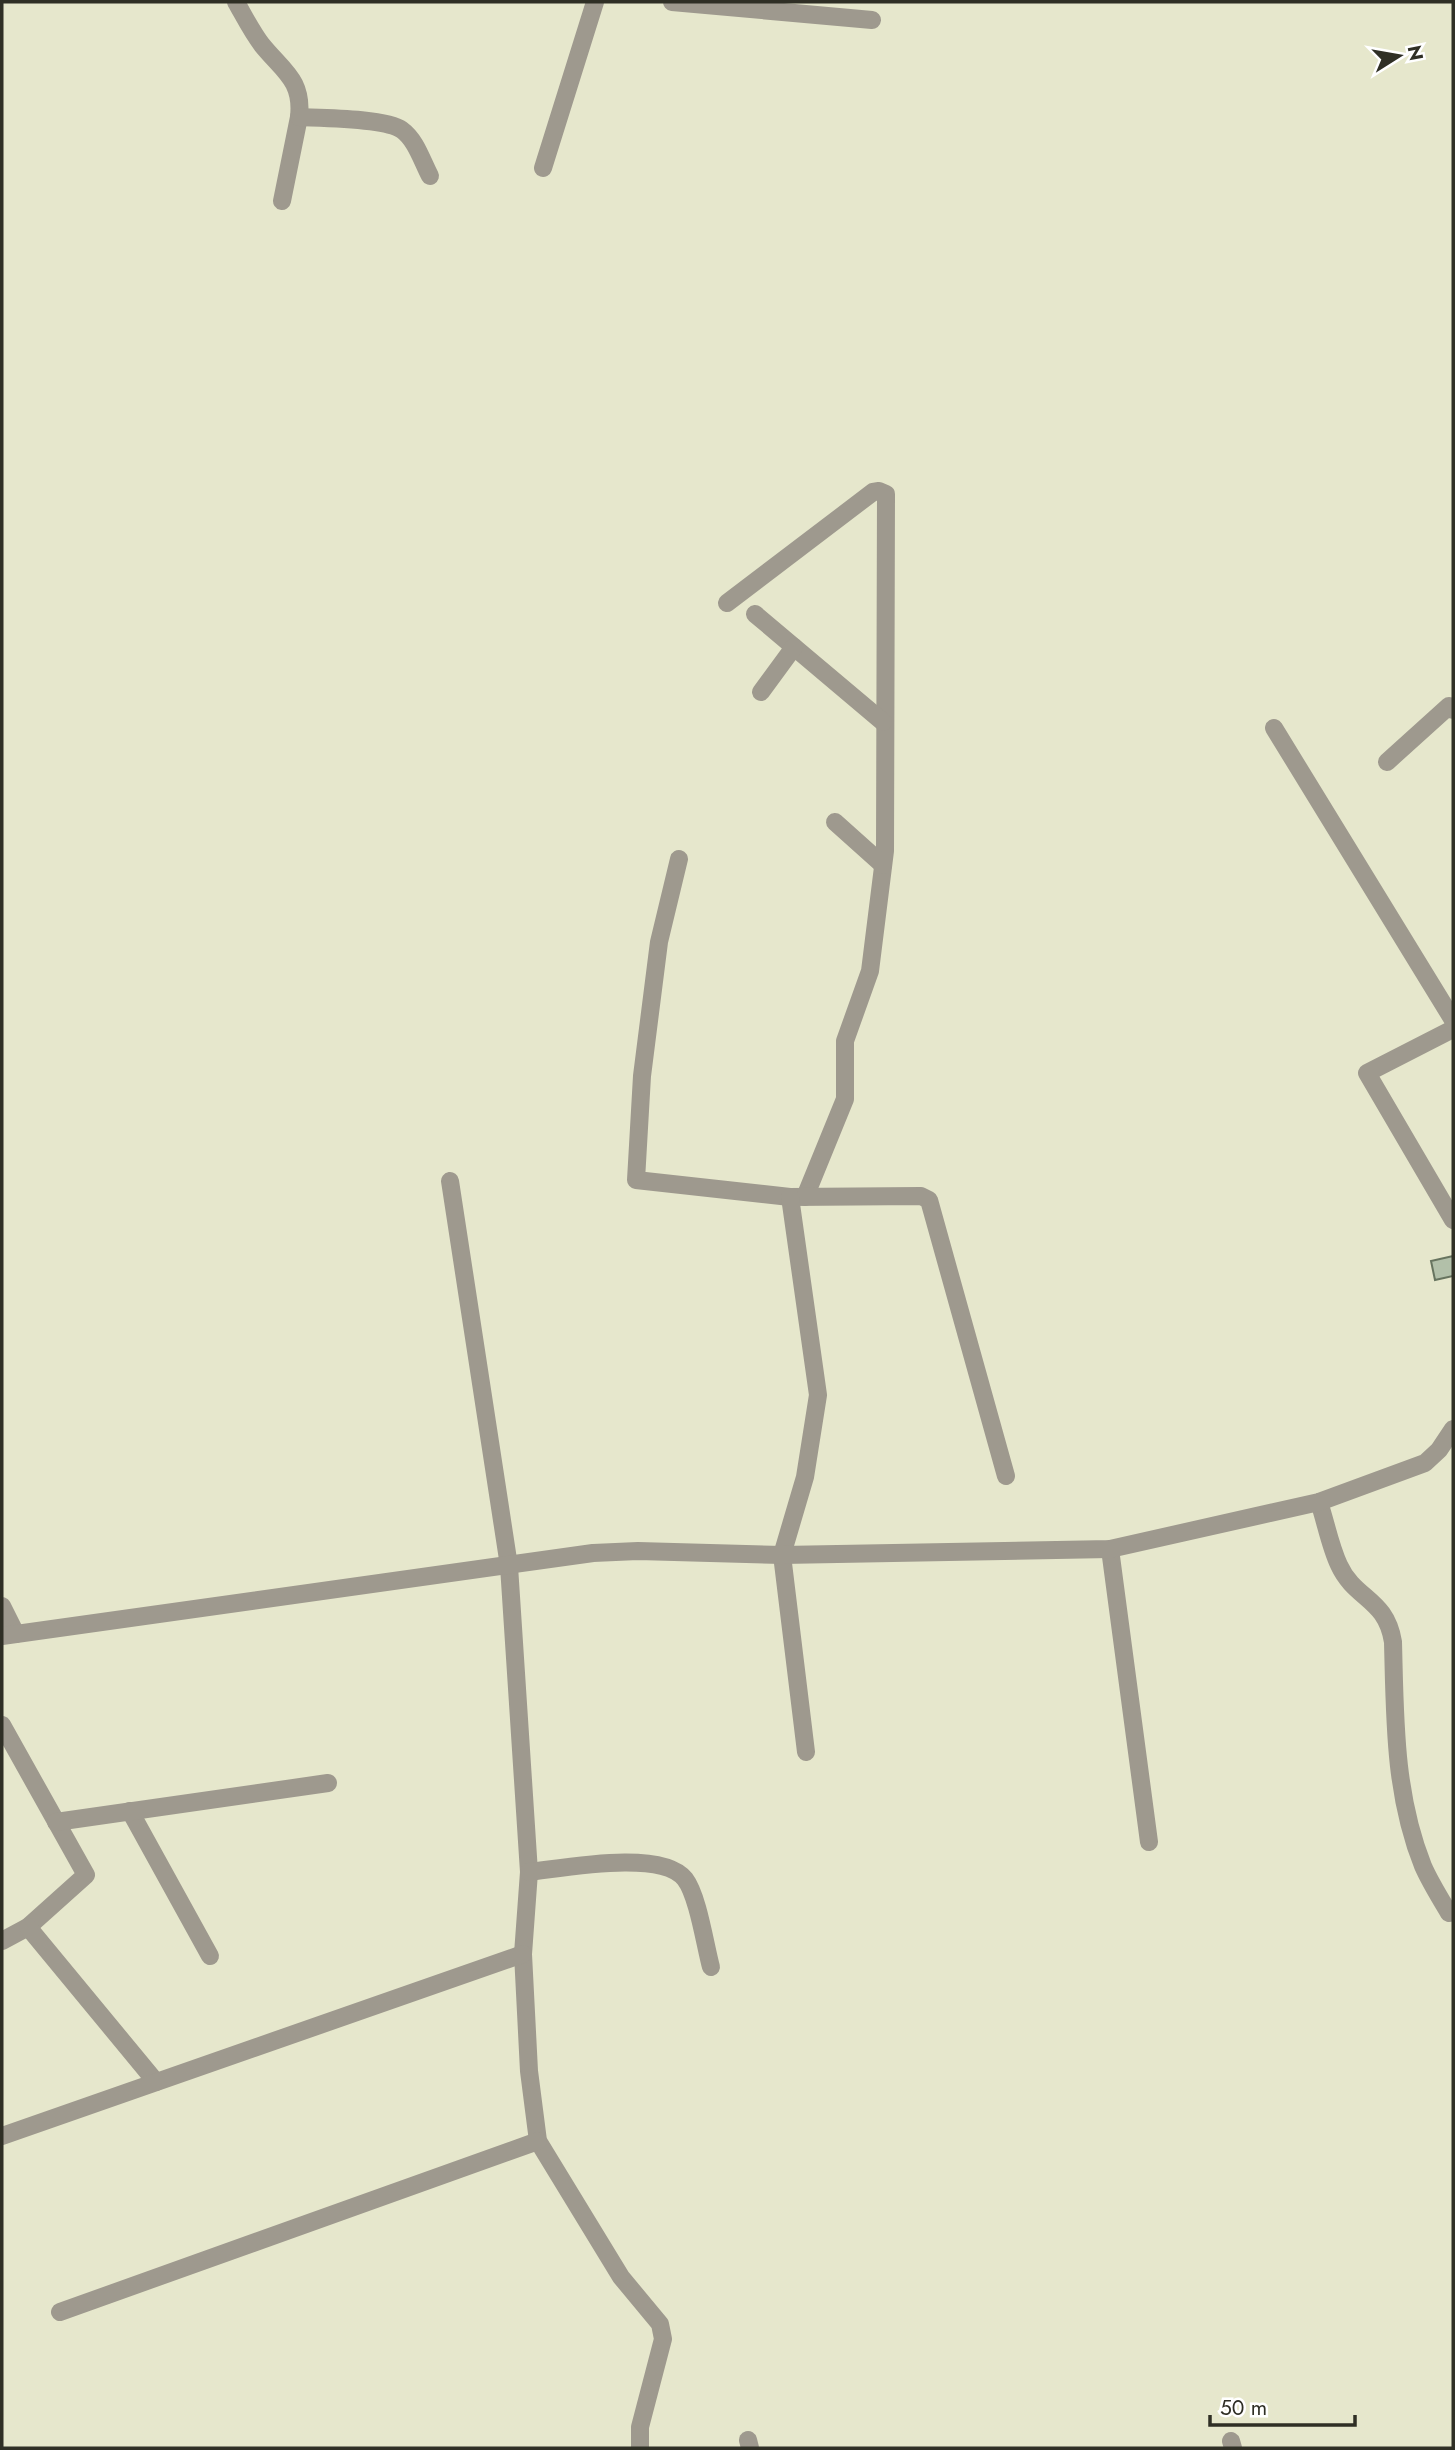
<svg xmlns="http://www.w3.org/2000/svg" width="1455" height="2450" font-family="Jost,sans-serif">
<rect width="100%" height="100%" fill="#e6e7cc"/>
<polygon fill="#b2c0a9" stroke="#67745f" stroke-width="2" points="1453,1256 1453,1276 1435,1280 1431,1261"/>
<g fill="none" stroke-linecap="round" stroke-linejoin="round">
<g stroke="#9e998e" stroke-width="18">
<path d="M236 2C244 16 252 32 262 45 283 71 303 80 299 117L282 201"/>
<polyline points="672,2 872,20"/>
<path d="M299 117C322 118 386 118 402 130 416 140 422 161 430 176"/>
<polyline points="543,168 595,2"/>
<polyline points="727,603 873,492 879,491 886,494 885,851 870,971 845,1041 845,1099 805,1197"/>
<polyline points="755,614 883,722"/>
<polyline points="761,692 794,647"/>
<polyline points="1274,728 1453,1020"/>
<polyline points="1387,762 1449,706 1453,710"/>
<polyline points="835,822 883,865"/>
<polyline points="679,859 659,942 642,1076 636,1180 790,1197 921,1196 929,1200 1006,1476"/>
<polyline points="1453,1029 1367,1073 1453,1220"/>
<polyline points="450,1181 509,1566 529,1872 523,1954 529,2071 538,2141 621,2277 660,2324 663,2339 640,2427 640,2448"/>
<polyline points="790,1197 818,1395 805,1477 782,1555 806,1752"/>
<path d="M1319 1502C1326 1523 1330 1546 1339 1565 1355 1600 1386 1598 1393 1642 1395 1718 1394 1794 1423 1866 1430 1882 1440 1898 1449 1913"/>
<polyline points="1110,1549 1149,1842"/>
<polyline points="2,1606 16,1634"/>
<polyline points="2,1725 86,1875 28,1927 2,1941"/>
<polyline points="130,1811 210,1956"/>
<polyline points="56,1822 328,1783"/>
<path d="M529 1872C564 1868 662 1849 685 1879 698 1896 705 1945 711 1967"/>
<polyline points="28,1927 156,2082"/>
<polyline points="2,2136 523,1954"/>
<polyline points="60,2312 538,2141"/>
<polyline points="748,2440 750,2448"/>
<polyline points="1231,2441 1233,2448"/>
</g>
<polyline stroke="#9e998e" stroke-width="18" points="2,1636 593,1553 638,1551 782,1555 1110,1549 1319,1502 1425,1463 1439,1450 1453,1429"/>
</g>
<rect width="1455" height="2450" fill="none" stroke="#2f2f25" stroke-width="7"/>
<g transform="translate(1399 56) rotate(79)" stroke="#ffffff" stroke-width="5" paint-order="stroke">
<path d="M0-5L12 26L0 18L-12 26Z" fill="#2f2f25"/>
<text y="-10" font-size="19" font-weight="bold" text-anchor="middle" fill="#2f2f25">N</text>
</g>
<path d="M1210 2415v10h145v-10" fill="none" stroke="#2f2f25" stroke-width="3.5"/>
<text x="1220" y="2415" font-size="21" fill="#2f2f25" stroke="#ffffff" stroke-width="5" paint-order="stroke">50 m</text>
</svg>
